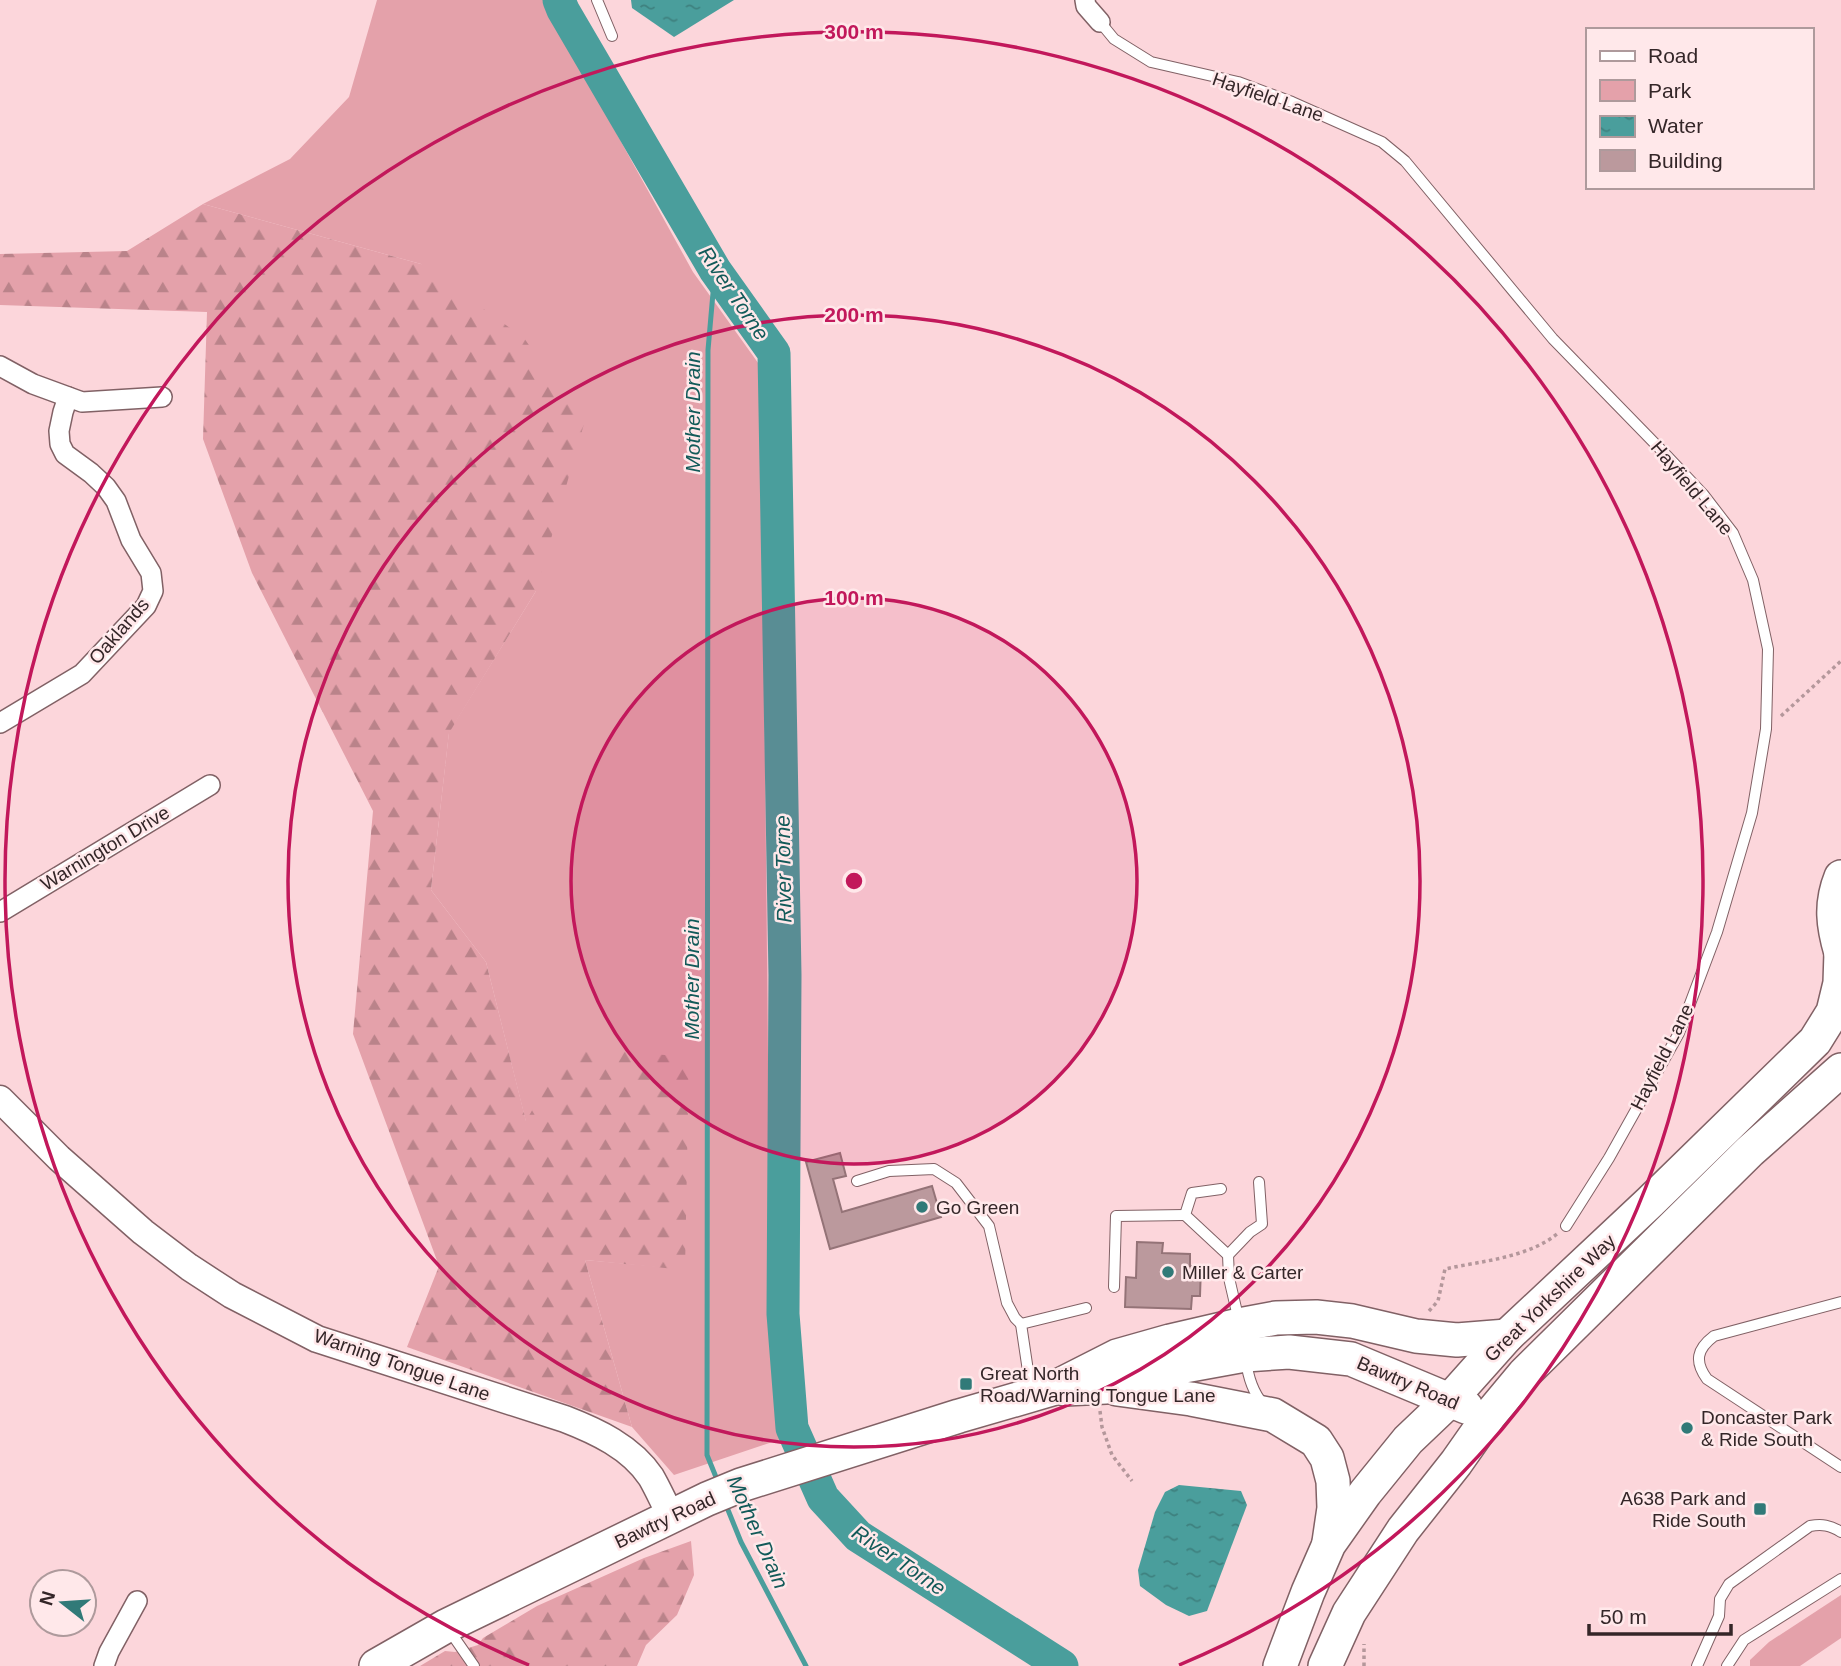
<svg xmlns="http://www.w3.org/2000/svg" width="1841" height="1666" font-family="Helvetica,sans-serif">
<defs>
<pattern id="forest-firs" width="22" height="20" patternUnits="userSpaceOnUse" patternTransform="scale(1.75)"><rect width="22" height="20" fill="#e4a1aa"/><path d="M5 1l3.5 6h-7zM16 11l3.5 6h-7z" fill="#ba838a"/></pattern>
<pattern id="water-ripples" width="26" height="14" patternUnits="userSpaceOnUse" patternTransform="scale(1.75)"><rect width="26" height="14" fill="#4a9e9c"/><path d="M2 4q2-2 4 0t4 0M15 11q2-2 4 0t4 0" fill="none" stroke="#3e817f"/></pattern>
</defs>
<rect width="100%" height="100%" fill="#fcd6db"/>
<g fill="#e4a1aa">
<polygon points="377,0 545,0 551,15 693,272 761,367 771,1353 784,1438 674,1475 632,1427 585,1260 685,1269 526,1122 486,962 431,890 449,732 536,591 421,264 203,204 290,159 349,97"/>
<polygon points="1841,1595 1841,1638 1800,1666 1750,1666 1750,1660 1769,1642"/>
</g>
<g fill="url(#forest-firs)">
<polygon points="203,204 421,264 524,338 584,424 536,591 449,733 431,890 486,962 526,1121 568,1047 689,1057 685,1270 585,1260 632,1427 407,1347 439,1266 353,1034 373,811 252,573 203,439 207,312 0,305 0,254 127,251"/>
<polygon points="691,1541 694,1575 677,1615 646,1645 637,1666 420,1666 445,1651 455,1652 478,1645 483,1638 537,1606 644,1558"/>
</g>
<g fill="url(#water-ripples)">
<polygon points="631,0 734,0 674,37 632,8"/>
<polygon points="1179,1485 1241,1491 1247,1505 1207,1611 1189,1616 1166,1605 1140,1586 1138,1570 1155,1512 1165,1492"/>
</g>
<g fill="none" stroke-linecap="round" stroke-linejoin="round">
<g stroke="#4a9e9c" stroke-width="5">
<polyline points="715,270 708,350 707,1455 718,1482"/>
<polyline points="726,1505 741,1542 806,1666"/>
</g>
<polyline stroke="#4a9e9c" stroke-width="33" points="559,0 563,10 715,270 774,353 785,975 783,1314 792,1428 823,1498 858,1536 1062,1666"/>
</g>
<g fill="#bb999d" stroke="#947377" stroke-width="2">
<polygon points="840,1153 846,1176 833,1179 842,1212 932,1186 941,1217 830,1249 806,1162"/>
<polygon points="1137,1242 1163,1243 1162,1253 1190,1254 1190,1266 1201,1266 1200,1296 1192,1296 1191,1309 1125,1307 1126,1277 1136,1278"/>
</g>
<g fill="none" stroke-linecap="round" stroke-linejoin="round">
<defs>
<g id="lane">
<polyline points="597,0 612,36"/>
<polyline points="1100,22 1114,39 1151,62 1238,82 1292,102 1382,142 1405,161 1553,339 1668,457 1703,494 1733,533 1753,580 1768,649 1766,729 1752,813 1717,932 1679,1033 1609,1158 1566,1226"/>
<polyline points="857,1181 889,1171 934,1169 956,1183 989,1226 1007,1303 1015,1318 1021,1324"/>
<polyline points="1221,1189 1192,1193 1185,1215 1228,1255 1229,1278 1239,1321"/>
<polyline points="1228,1255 1250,1232 1262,1224 1259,1182"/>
<polyline points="1114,1287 1116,1216 1185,1215"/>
<path d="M1841 1302 1714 1336C1697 1349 1694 1361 1707 1379L1841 1467"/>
<path d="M1246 1360C1248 1377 1252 1391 1263 1404"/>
<polyline points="1031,1391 1021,1324 1086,1308"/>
<polyline points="449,1630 474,1666"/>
<path d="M1697 1666 1719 1616 1720 1599 1729 1584 1810 1526C1822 1524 1830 1525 1841 1532"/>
<polyline points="1727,1666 1744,1640 1841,1579"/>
</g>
<g id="street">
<polyline points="1085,0 1086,6 1100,22"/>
<polyline points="0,366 33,384 82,402 162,397"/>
<polyline points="0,723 82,674 146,606 153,591 151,573 131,540 116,501 106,487 91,473 65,454 60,444 59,431 63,412 68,397"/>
<polyline points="0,912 210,785"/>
<polyline points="104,1666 109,1652 137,1601"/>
</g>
<path id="secondary" d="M0 1099 59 1158 143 1232 189 1267 232 1295 317 1339 565 1419C596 1431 631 1447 651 1477 658 1489 664 1503 671 1516"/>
<g id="highway">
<path d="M1841 877C1830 904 1833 926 1841 953"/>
<polyline points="1065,1389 1106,1387 1168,1369 1245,1355 1289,1352 1351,1359 1466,1407"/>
<polyline points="1117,1389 1191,1399 1273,1415 1316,1441 1327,1458 1333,1481 1334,1508 1329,1542"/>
<polyline points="376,1666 446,1626 707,1499 741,1485 959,1416 1052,1389 1117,1356 1170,1341 1239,1325 1276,1318 1316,1317 1352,1321 1416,1336 1457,1340 1507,1336"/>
<polyline points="1280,1666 1308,1592 1329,1544 1365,1493 1408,1440 1449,1401 1507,1336 1650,1202 1815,1041 1833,1012 1840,983 1841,952"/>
<polyline points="1325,1666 1349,1613 1403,1530 1456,1463 1489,1416 1524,1374 1750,1151 1841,1070"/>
</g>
</defs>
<use href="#lane" stroke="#816165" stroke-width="12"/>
<use href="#street" stroke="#816165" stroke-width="22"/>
<use href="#secondary" stroke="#816165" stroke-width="29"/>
<use href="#highway" stroke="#816165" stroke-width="36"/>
<g stroke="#b4979b" stroke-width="3.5" stroke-dasharray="3.5 3.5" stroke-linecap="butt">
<polyline points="1781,716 1841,661"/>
<path d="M1429 1311 1438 1301 1445 1269C1481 1261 1527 1258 1557 1234"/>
<polyline points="1100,1411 1102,1427 1112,1455 1132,1481"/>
<polyline points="1364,1666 1364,1644"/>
</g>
<use href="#lane" stroke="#fff" stroke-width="10"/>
<use href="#street" stroke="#fff" stroke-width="19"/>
<use href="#secondary" stroke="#fff" stroke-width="26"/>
<use href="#highway" stroke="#fff" stroke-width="33"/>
</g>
<circle cx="854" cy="881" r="283" fill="#c2185b" fill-opacity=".12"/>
<g fill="none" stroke="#c2185b" stroke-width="3.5">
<circle cx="854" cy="881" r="283"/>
<circle cx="854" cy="881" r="566"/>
<path d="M529 1665A849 849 0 1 1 1179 1665"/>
</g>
<g fill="#317a78" stroke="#ffe8ea" stroke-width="2.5">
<circle cx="922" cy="1207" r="7"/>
<circle cx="1168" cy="1272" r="7"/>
<rect x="959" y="1377" width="14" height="14" rx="3.5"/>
<circle cx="1687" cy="1428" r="7"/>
<rect x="1753" y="1502" width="14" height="14" rx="3.5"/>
</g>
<g text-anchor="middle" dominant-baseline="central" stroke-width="5" stroke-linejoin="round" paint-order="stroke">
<g font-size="19" fill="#342628" stroke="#ffe8ea">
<text transform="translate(1268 97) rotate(19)">Hayfield Lane</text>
<text transform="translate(1692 488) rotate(50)">Hayfield Lane</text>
<text transform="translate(119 631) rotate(-49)">Oaklands</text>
<text transform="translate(105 848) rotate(-31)">Warnington Drive</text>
<text transform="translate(1662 1057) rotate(-63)">Hayfield Lane</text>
<text transform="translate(1550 1298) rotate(-44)">Great Yorkshire Way</text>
<text transform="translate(402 1365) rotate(19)">Warning Tongue Lane</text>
<text transform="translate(1408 1383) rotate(23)">Bawtry Road</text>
<text transform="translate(665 1520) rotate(-25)">Bawtry Road</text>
</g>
<g font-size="19" fill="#342628" stroke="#ffe8ea" text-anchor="start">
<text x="936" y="1207">Go Green</text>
<text x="1182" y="1272">Miller &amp; Carter</text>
<text x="980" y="1373">Great North<tspan x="980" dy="22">Road/Warning Tongue Lane</tspan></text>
<text x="1701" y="1417">Doncaster Park<tspan x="1701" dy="22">&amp; Ride South</tspan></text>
<text x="1746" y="1498" text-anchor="end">A638 Park and<tspan x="1746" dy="22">Ride South</tspan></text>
</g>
<g font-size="21" font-style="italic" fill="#125a59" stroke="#ffe8ea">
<text transform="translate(734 293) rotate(56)">River Torne</text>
<text transform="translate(692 412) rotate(-90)">Mother Drain</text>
<text transform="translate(783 869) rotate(-91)">River Torne</text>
<text transform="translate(691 979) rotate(-90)">Mother Drain</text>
<text transform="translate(758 1532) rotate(66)">Mother Drain</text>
<text transform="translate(899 1560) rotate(34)">River Torne</text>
</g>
</g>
<circle cx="854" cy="881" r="10" fill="#c2185b" stroke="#ffe8ea" stroke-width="3.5"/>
<g font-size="21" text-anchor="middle" font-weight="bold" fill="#c2185b" stroke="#ffe8ea" stroke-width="5" stroke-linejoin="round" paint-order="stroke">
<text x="854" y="39">300 m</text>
<text x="854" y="322">200 m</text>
<text x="854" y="605">100 m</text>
</g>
<rect x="1586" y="28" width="228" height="161" fill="#ffe8ea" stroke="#ae9a9c" stroke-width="2"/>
<rect x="1600" y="51" width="35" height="10" fill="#ffffff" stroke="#ae9a9c" stroke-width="2"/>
<text x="1648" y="63" font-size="21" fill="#342628">Road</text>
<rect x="1600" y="80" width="35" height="21" fill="#e4a1aa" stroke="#ae9a9c" stroke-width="2"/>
<text x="1648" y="98" font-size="21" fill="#342628">Park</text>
<rect x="1600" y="116" width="35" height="21" fill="url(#water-ripples)" stroke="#ae9a9c" stroke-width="2"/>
<text x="1648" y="133" font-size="21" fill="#342628">Water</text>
<rect x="1600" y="150" width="35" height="21" fill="#bb999d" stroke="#ae9a9c" stroke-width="2"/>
<text x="1648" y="168" font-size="21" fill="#342628">Building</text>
<g transform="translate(63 1603) rotate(287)"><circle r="33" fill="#ffe8ea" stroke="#ae9a9c" stroke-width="2"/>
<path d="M0-5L12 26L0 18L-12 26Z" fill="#317a78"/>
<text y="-10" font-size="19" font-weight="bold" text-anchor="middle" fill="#342628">N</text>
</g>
<path d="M1589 1624v10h142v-10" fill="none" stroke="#342628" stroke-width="3.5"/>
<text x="1600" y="1624" font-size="21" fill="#342628" stroke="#ffe8ea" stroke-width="5" paint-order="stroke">50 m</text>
</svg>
